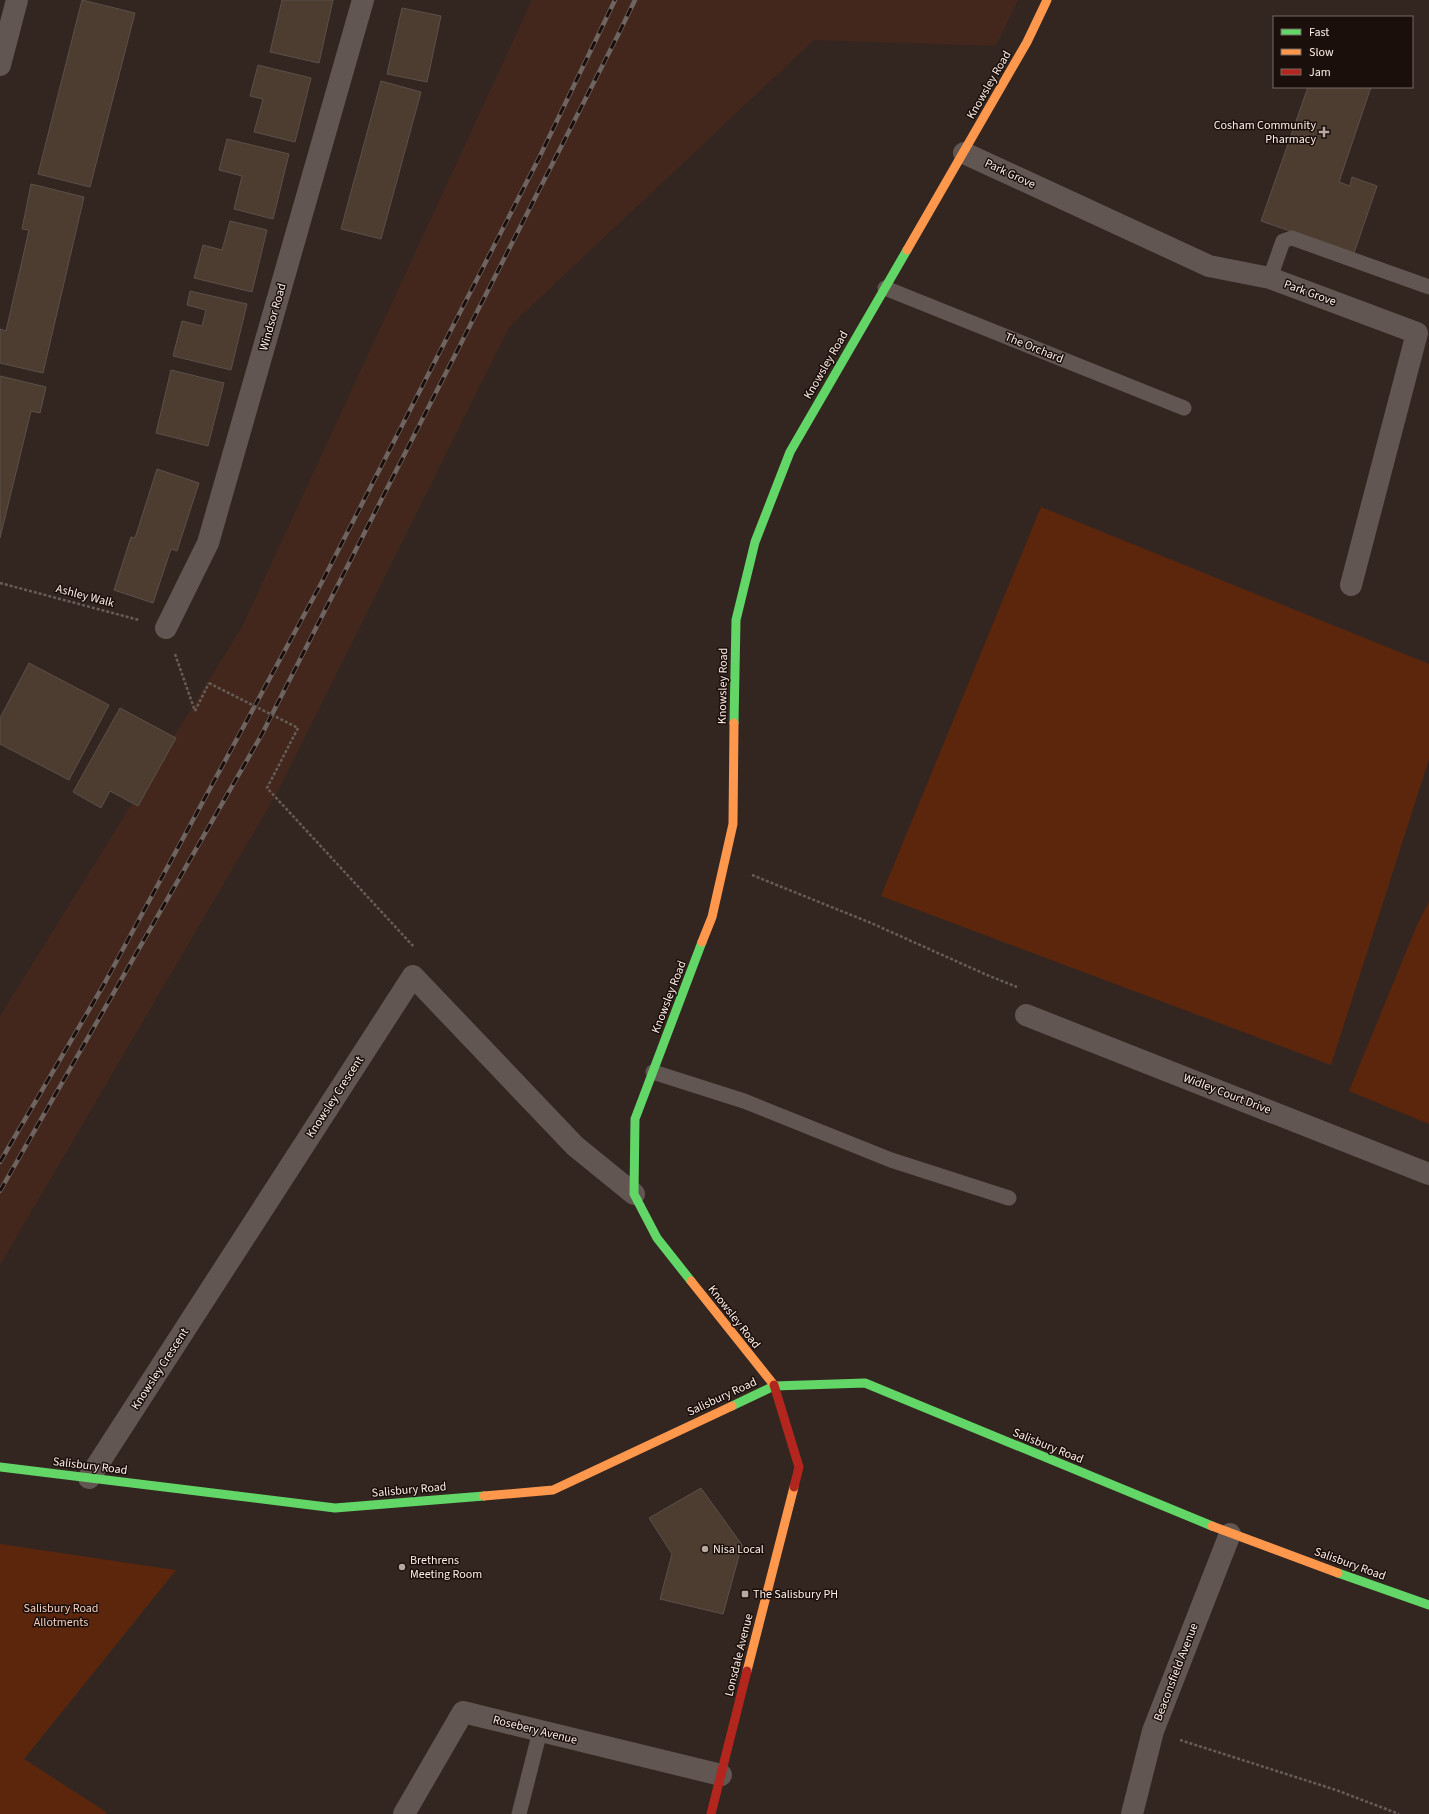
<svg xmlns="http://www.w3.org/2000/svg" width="1429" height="1814" font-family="'Source Sans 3',sans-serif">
<rect width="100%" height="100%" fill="#332621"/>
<polygon fill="#43271c" points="532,0 1018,0 996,46 814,40 510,326 277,793 0,1265 0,1016 242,627"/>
<g fill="#5c260d">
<polygon points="1041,507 1429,664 1429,759 1331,1065 881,896"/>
<polygon points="1429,901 1429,1124 1349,1091 1418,923"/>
<polygon points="0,1544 176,1570 24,1759 106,1812 105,1814 0,1814"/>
</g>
<g fill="#4d3c30" stroke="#5b504b">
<polygon points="82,0 135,13 90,187 38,174"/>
<polygon points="282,0 333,0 319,63 270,52"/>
<polygon points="402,8 441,16 427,82 387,74"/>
<polygon points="258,65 311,78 295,142 254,132 263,99 250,96"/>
<polygon points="381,81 421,92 381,239 341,229"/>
<polygon points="1308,87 1371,87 1339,182 1350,186 1352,177 1377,186 1354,253 1261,221"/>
<polygon points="227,139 289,154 273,219 234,209 242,176 219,170"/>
<polygon points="31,184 84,197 43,373 0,363 0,329 6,331 29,230 22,229"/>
<polygon points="230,221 267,230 252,292 194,278 203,245 222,250"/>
<polygon points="190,291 247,304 231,370 173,356 182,321 202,326 206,310 187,305"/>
<polygon points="171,370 224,383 208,446 156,433"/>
<polygon points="0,376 46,387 40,413 31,411 0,538"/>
<polygon points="157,469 199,483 177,551 171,549 153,603 114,590 131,537 135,538"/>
<polygon points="29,663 109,705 69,780 0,744 0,718"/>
<polygon points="120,708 176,738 138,806 110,791 101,808 73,792"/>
<polygon points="701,1488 742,1545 723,1614 660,1599 672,1554 649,1518"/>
</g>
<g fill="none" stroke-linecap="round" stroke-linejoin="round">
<g stroke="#665c58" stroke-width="2.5" stroke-dasharray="3 2" stroke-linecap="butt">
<polyline points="0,583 139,620"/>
<polyline points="175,654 195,711"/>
<polyline points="195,711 209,683"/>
<polyline points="298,728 267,788 414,947"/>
<polyline points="752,875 871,923 987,975 1017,987"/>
<polyline points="1180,1740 1336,1790 1399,1814"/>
</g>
<g stroke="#615651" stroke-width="15">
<polyline points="1270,278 1283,241 1292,238 1429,287"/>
<polyline points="885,288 1184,408"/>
<polyline points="653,1072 744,1101 891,1160 1009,1198"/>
<polyline points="519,1814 540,1731"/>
</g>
<g stroke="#615651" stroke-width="22">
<polyline points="0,65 17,0"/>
<polyline points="964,153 1209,266 1270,278 1417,333 1351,585"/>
<polyline points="166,628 208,543 363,0"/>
<polyline points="1026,1015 1429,1174"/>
<polyline points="89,1478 413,976 575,1146 634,1194"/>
<polyline points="404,1814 463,1712 721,1775"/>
<polyline points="1132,1814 1153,1731 1230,1534"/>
</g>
<g stroke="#63d668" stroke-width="9">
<polyline points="734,723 736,620 755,542 790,452 907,250"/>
<polyline points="691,1281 657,1238 634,1194 635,1119 702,942"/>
<polyline points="732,1406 774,1386 865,1383 1212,1526"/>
<polyline points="0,1467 335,1508 484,1496"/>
<polyline points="1338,1573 1429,1605"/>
</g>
<g stroke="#ff974d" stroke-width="9">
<polyline points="907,250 1027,42 1047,0"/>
<polyline points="702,942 712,917 733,824 734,723"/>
<polyline points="691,1281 774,1385"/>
<polyline points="484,1496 553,1490 732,1406"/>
<polyline points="1212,1526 1338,1573"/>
<polyline points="747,1671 794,1487"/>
</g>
<g stroke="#b3261e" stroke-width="9">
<polyline points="774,1385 799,1467 794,1487"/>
<polyline points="711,1814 747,1671"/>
</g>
<defs>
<g id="rail">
<polyline points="0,1162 103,986 323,580 540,156 615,0"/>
<polyline points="0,1191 262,734 618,35 635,0"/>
</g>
</defs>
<use href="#rail" stroke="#6e6460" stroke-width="4.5"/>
<use href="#rail" stroke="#1a0f0b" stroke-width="3" stroke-dasharray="9" stroke-linecap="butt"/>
<polyline stroke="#665c58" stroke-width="2.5" stroke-dasharray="3 2" stroke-linecap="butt" points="209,683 298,728"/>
</g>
<g fill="#b7a8a2" stroke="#1a0f0b" stroke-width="1.5">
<path d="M1322 126h4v4h4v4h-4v4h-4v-4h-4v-4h4z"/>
<circle cx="705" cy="1549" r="4"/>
<circle cx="402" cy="1567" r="4"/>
<rect x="741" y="1590" width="8" height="8" rx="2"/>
</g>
<g text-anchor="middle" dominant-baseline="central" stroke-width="3" stroke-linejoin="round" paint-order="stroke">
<g font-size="12" fill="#feeee7" stroke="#1a0f0b">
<text transform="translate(989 85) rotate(-60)">Knowsley Road</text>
<text transform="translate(1010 174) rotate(25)">Park Grove</text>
<text transform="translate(1310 293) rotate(20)">Park Grove</text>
<text transform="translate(273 317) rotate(-74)">Windsor Road</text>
<text transform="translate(1034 348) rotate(22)">The Orchard</text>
<text transform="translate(826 365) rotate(-60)">Knowsley Road</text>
<text transform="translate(85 596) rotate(15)">Ashley Walk</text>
<text transform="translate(723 686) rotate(-89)">Knowsley Road</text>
<text transform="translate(669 997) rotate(-69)">Knowsley Road</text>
<text transform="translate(1227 1094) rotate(21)">Widley Court Drive</text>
<text transform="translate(335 1097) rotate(-57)">Knowsley Crescent</text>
<text transform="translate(734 1317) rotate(52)">Knowsley Road</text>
<text transform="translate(160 1369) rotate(-57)">Knowsley Crescent</text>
<text transform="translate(722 1397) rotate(-25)">Salisbury Road</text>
<text transform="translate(1048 1446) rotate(22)">Salisbury Road</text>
<text transform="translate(90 1466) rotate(7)">Salisbury Road</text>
<text transform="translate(409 1490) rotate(-5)">Salisbury Road</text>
<text transform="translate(1350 1564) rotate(20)">Salisbury Road</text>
<text transform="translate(739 1655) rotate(-76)">Lonsdale Avenue</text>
<text transform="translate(1176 1672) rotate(-69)">Beaconsfield Avenue</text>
<text transform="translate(535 1730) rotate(14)">Rosebery Avenue</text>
</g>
<g font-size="12" fill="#feeee7" stroke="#1a0f0b" text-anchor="start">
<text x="1316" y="125" text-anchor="end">Cosham Community<tspan x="1316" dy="14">Pharmacy</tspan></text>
<text x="713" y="1549">Nisa Local</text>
<text x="410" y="1560">Brethrens<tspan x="410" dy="14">Meeting Room</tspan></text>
<text x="753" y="1594">The Salisbury PH</text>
</g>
<g font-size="12" fill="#f7cebe" stroke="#1a0f0b">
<text x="61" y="1608">Salisbury Road<tspan x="61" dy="14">Allotments</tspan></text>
</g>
</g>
<rect x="1273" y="16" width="140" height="72" fill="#1a0f0b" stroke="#756863"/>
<rect x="1281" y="29" width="20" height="6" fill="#63d668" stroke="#756863"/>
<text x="1309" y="36" font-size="12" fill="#feeee7">Fast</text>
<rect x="1281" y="49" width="20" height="6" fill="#ff974d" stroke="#756863"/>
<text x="1309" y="56" font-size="12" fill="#feeee7">Slow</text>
<rect x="1281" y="69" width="20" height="6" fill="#b3261e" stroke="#756863"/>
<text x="1309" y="76" font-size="12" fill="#feeee7">Jam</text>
</svg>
